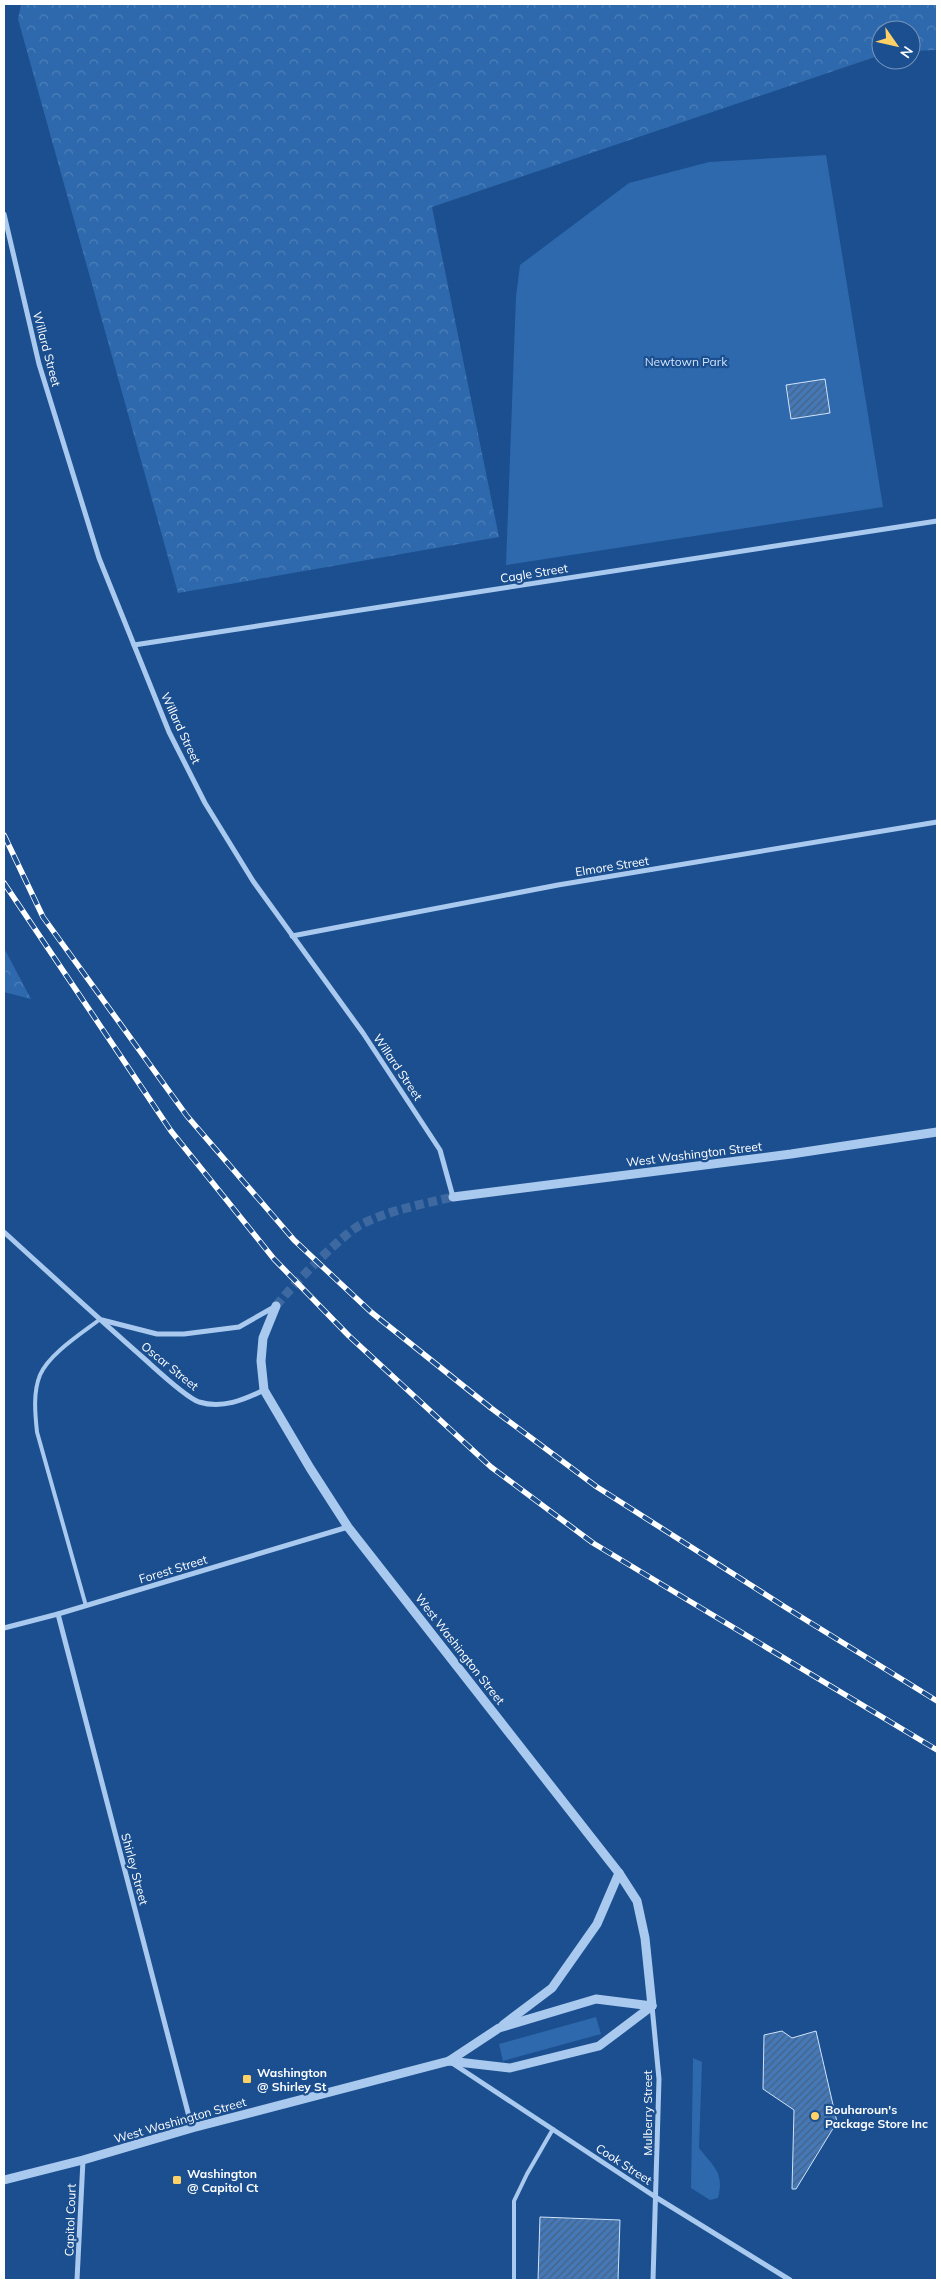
<svg xmlns="http://www.w3.org/2000/svg" width="941" height="2284" font-family="Mulish,sans-serif">
<defs>
<pattern id="forest-crowns" width="20" height="18" patternUnits="userSpaceOnUse" patternTransform="scale(1.25)"><rect width="20" height="18" fill="#2e69ad"/><path d="M2 6a3 3 0 1 1 6 0M12 15a3 3 0 1 1 6 0" fill="none" stroke="#4d80b9"/></pattern>
<pattern id="building-hatch" width="6" height="6" patternUnits="userSpaceOnUse" patternTransform="scale(1.25)"><rect width="6" height="6" fill="#4478b7"/><path d="M-1 1l2-2M0 6l6-6M5 7l2-2" fill="none" stroke="#486282"/></pattern>
</defs>
<rect width="100%" height="100%" fill="#1b4f8f"/>
<g fill="#2e69ad">
<polygon points="826,155 883,507 506,565 516,296 520,265 629,183 709,162"/>
<polygon points="596,2017 601,2034 503,2061 499,2044"/>
<path d="M693 2058 702 2062 699 2148C713 2166 725 2173 718 2198L710 2200 691 2188Z"/>
</g>
<g fill="url(#forest-crowns)">
<polygon points="21,4 937,4 937,50 911,51 911,30 881,30 881,55 432,207 499,537 178,593 18,19"/>
<polygon points="4,948 31,999 4,992"/>
</g>
<g fill="url(#building-hatch)" stroke="#cfe3fa">
<polygon points="825,379 830,413 791,419 786,385"/>
<polygon points="782,2031 792,2038 816,2031 837,2122 796,2189 792,2189 794,2110 763,2089 764,2035"/>
<polygon points="540,2217 620,2220 618,2280 538,2280"/>
</g>
<g fill="none" stroke-linecap="round" stroke-linejoin="round">
<path stroke="#3d69a0" stroke-width="9" stroke-dasharray="9 4.5" stroke-linecap="butt" d="M276 1306C290 1288 343 1233 362 1224 391 1210 422 1204 453 1197"/>
<g stroke="#a9c9ee" stroke-width="4">
<path d="M86 1606 37 1432C35 1413 33 1392 40 1375 49 1354 82 1333 99 1320"/>
<polyline points="514,2280 514,2201 527,2174 553,2129"/>
</g>
<g stroke="#a9c9ee" stroke-width="5">
<polyline points="4,214 39,364 99,558 169,732 205,803 253,881 363,1033 440,1150 453,1197"/>
<polyline points="134,645 937,521"/>
<polyline points="292,936 558,885 937,822"/>
<path d="M4 1232C51 1275 99 1319 148 1362 159 1372 186 1397 199 1402 222 1409 244 1400 264 1390"/>
<polyline points="102,1320 157,1334 184,1334 239,1327 276,1306"/>
<polyline points="58,1614 192,2128"/>
<polyline points="4,1628 58,1614 348,1527"/>
<polyline points="652,2006 659,2079 653,2280"/>
<polyline points="452,2063 657,2198 790,2280"/>
<polyline points="77,2280 83,2160"/>
</g>
<g stroke="#a9c9ee" stroke-width="9">
<polyline points="453,1197 791,1154 937,1132"/>
<polyline points="276,1306 263,1338 261,1361 264,1390 310,1468 348,1527 619,1873 637,1901 645,1938 652,2006"/>
<polyline points="503,2025 552,1988 597,1924 619,1873"/>
<polyline points="449,2061 510,2068 599,2046 652,2006"/>
<polyline points="4,2180 83,2160 192,2128 449,2061 499,2028 596,1999 652,2006"/>
</g>
<defs>
<g id="rail">
<polyline points="4,835 43,917 187,1116 294,1240 371,1312 491,1408 597,1487 785,1607 937,1701"/>
<polyline points="4,883 171,1131 274,1259 349,1336 491,1467 593,1543 937,1750"/>
</g>
</defs>
<use href="#rail" stroke="#fff" stroke-width="5.5"/>
<use href="#rail" stroke="#1b4f8f" stroke-width="4" stroke-dasharray="11" stroke-linecap="butt"/>
</g>
<g fill="#ffd166" stroke="#1b4f8f" stroke-width="2">
<rect x="242" y="2074" width="10" height="10" rx="2.5"/>
<circle cx="815" cy="2116" r="5"/>
<rect x="172" y="2175" width="10" height="10" rx="2.5"/>
</g>
<g text-anchor="middle" dominant-baseline="central" stroke-width="4.5" stroke-linejoin="round" paint-order="stroke">
<g font-size="12" fill="#fff" stroke="#1b4f8f">
<text transform="translate(47 349) rotate(75)">Willard Street</text>
<text transform="translate(534 573) rotate(-9)">Cagle Street</text>
<text transform="translate(181 728) rotate(65)">Willard Street</text>
<text transform="translate(612 866) rotate(-9)">Elmore Street</text>
<text transform="translate(398 1067) rotate(56)">Willard Street</text>
<text transform="translate(694 1154) rotate(-7)">West Washington Street</text>
<text transform="translate(170 1366) rotate(39)">Oscar Street</text>
<text transform="translate(173 1569) rotate(-17)">Forest Street</text>
<text transform="translate(460 1649) rotate(52)">West Washington Street</text>
<text transform="translate(135 1869) rotate(75)">Shirley Street</text>
<text transform="translate(647 2113) rotate(-90)">Mulberry Street</text>
<text transform="translate(180 2120) rotate(-16)">West Washington Street</text>
<text transform="translate(624 2164) rotate(33)">Cook Street</text>
<text transform="translate(70 2220) rotate(-88)">Capitol Court</text>
</g>
<g font-size="12" fill="#cfe3fa" stroke="#1b4f8f">
<text x="686" y="361">Newtown Park</text>
</g>
<g font-size="12" font-weight="bold" fill="#fff" stroke="#1b4f8f" text-anchor="start">
<text x="257" y="2072">Washington<tspan x="257" dy="14">@ Shirley St</tspan></text>
<text x="825" y="2109">Bouharoun's<tspan x="825" dy="14">Package Store Inc</tspan></text>
<text x="187" y="2173">Washington<tspan x="187" dy="14">@ Capitol Ct</tspan></text>
</g>
</g>
<rect width="941" height="2284" fill="none" stroke="#ffffff" stroke-width="10"/>
<g transform="translate(896 45) rotate(124)"><circle r="24" fill="#1b4f8f" stroke="#7695bc"/>
<path d="M0-4L9 19L0 12L-9 19Z" fill="#ffd166"/>
<text y="-8" font-size="14" font-weight="bold" text-anchor="middle" fill="#ffffff">N</text>
</g>
</svg>
